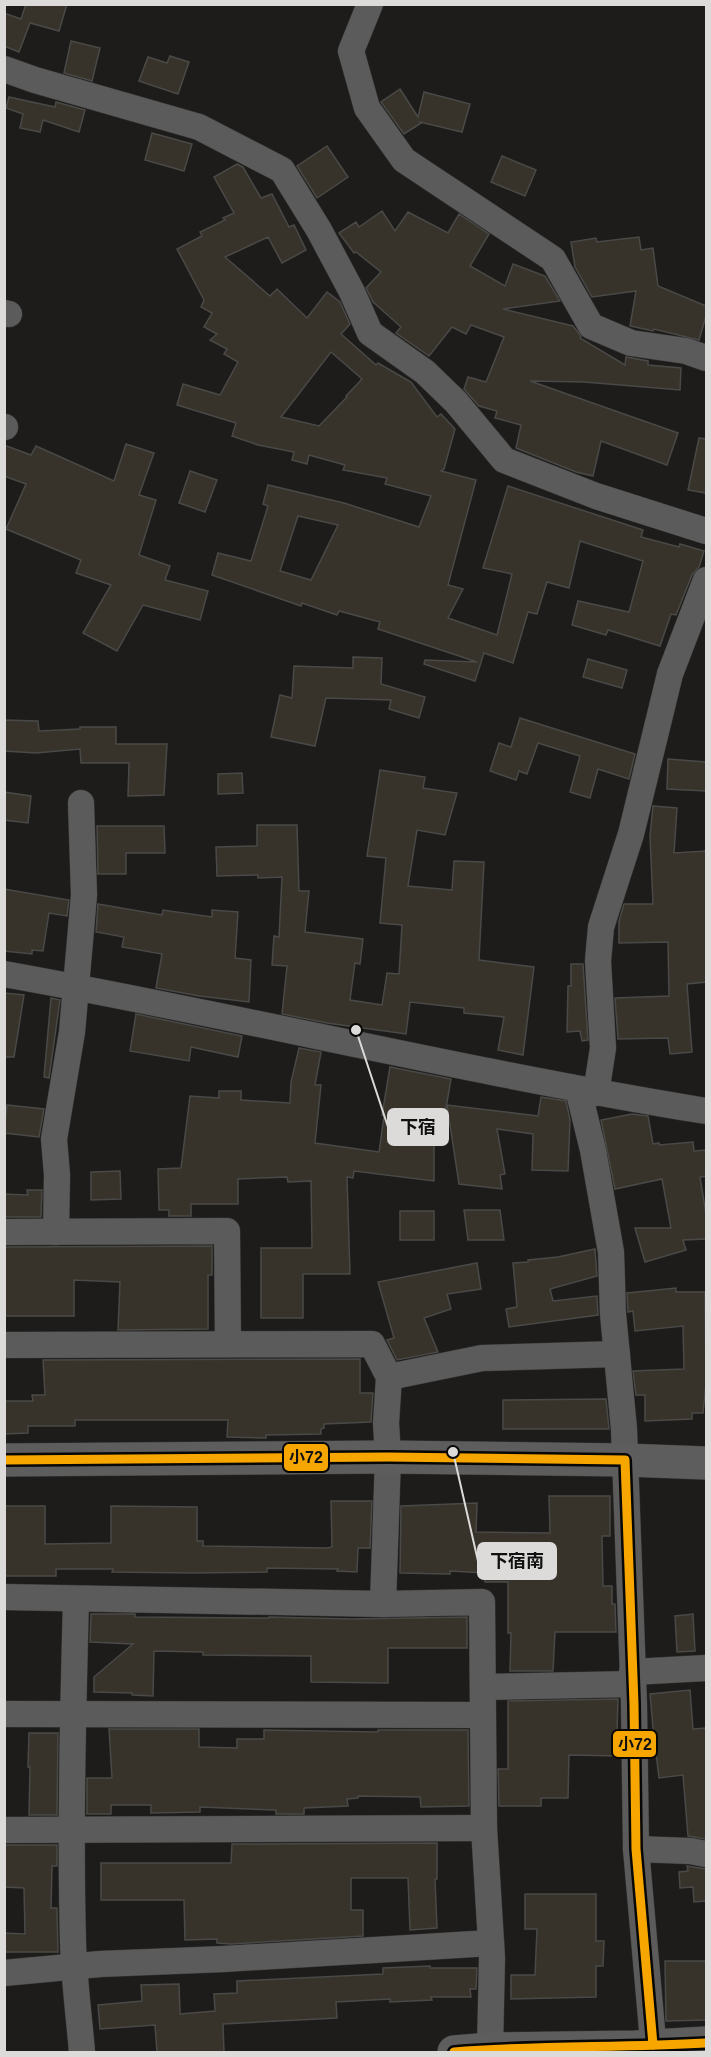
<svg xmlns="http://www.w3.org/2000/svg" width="711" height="2057" font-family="Arial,'Noto Sans JP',sans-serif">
<rect width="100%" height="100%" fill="#1d1c1a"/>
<g fill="#38332a" stroke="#494947" stroke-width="1.5" fill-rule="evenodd">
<polygon points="26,4 67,4 59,31 30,23 19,52 4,46 4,13 21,19"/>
<polygon points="71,41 100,48 92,81 64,73"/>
<polygon points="170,56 189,62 178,94 139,81 148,57 167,63"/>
<polygon points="400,89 418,117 424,92 470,104 462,132 420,122 421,123 404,134 381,102"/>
<polygon points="9,97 55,107 56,102 85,110 79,132 43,120 40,132 20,128 23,114 6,108"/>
<polygon points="152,133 192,144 184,171 145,160"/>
<polygon points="327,146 348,177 317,198 297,166"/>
<polygon points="502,156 536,170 525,196 491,182"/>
<path d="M237 164 243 167 261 198 272 194 289 227 294 225 306 250 282 263 268 237 225 257 270 296 277 289 307 318 327 292 340 302 350 324 341 334 376 365 378 363 411 382 437 417 441 414 455 429 444 469 441 471 476 480 448 585 463 589 448 618 497 635 512 574 483 568 508 486 643 530 641 537 679 547 680 544 704 551 699 567 692 575 676 615 671 614 660 646 608 630 606 635 572 625 578 601 629 612 643 561 580 541 569 588 547 582 537 614 528 612 513 663 484 653 475 681 424 664 425 660 477 662 378 629 380 622 339 611 337 615 302 603 301 606 212 575 218 553 251 561 268 506 263 504 268 485 344 503 419 527 431 496 385 484 387 478 343 470 345 465 309 455 307 464 292 460 294 452 258 445 232 436 236 423 177 405 183 384 220 395 238 362 224 354 227 349 210 340 217 334 204 327 212 313 201 307 204 300 177 249 202 236 200 232 225 220 223 218 234 213 214 177ZM331 352 362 379 346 396 347 397 319 426 281 417ZM298 516 338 525 311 580 280 571Z"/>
<polygon points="382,211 395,231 408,212 448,233 459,214 489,234 470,266 505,286 513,264 545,276 560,301 503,309 573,326 581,336 580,338 625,365 626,357 648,361 648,365 681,368 680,390 584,382 530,381 678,433 667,465 601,441 593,476 576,472 516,448 521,425 495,418 497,411 479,406 464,389 468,377 486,382 504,337 471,325 466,334 452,327 429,356 396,333 401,327 373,302 366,288 381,272 356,252 354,253 339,233 356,222 359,227"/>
<polygon points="639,237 641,250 653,248 658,286 706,306 706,316 699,340 654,329 653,331 630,326 636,291 592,297 575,267 571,242 596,238 597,242"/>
<polygon points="699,438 706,439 706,493 688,490"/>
<polygon points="126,444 154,453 139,495 156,500 139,555 170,566 165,580 208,591 200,620 143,605 117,651 83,633 111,585 76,573 81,560 6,529 26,484 4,476 4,445 31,455 36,446 114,481"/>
<polygon points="190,471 217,480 205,512 179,503"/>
<polygon points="353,657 382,658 381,684 425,697 419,718 389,709 391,700 326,698 315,746 271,737 280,695 292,698 294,666 353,668"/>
<polygon points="588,659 627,670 622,688 583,677"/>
<polygon points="520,718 635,754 629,779 598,769 590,798 570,792 580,756 538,743 527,774 519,771 516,780 490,771 499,743 511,747"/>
<polygon points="4,720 38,721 39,731 80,729 80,727 116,727 116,744 167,744 164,795 128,796 129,763 81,763 80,749 36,753 4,751"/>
<polygon points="668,759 706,762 706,791 667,789"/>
<polygon points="380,770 425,777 423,788 457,793 445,835 417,830 408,886 452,890 454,861 484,862 479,960 534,967 523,1055 498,1050 504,1017 464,1013 464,1008 410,1002 406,1034 327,1023 282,1014 287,966 272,965 274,936 279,937 282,877 258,878 258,875 217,876 216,847 257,846 257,825 297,825 299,891 309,891 305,932 363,939 360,964 355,963 350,1000 382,1005 387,973 399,974 402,925 380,923 386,858 367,856"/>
<polygon points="242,773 243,793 218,794 218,774"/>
<polygon points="4,792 31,796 28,823 4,820"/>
<polygon points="653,806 677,808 674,853 706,851 706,982 687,984 692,1052 670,1054 668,1038 618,1039 615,998 669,996 668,942 619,943 619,921 624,904 653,904 650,836"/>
<polygon points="97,826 164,826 165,853 126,853 126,874 98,874"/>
<polygon points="4,889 69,900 67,916 49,913 43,951 32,950 32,954 4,951"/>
<polygon points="98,904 162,915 163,910 212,917 212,910 238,912 235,958 251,960 249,1002 199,996 156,988 162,954 122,947 124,937 96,932"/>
<polygon points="571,964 583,964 588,1040 582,1041 580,1031 567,1032 568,986 571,986"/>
<polygon points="4,993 24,995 14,1057 4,1057"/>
<polygon points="51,998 60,1000 49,1078 44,1077"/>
<polygon points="136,1014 242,1036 238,1057 191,1047 189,1061 130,1051"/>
<polygon points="299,1048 321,1052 315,1085 321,1085 315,1143 379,1152 384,1116 382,1115 390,1067 451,1079 445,1114 434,1115 434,1181 354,1171 353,1178 347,1177 350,1274 303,1274 303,1318 261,1318 261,1248 312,1248 311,1181 288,1182 287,1177 238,1179 238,1204 191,1204 191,1216 169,1216 169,1210 159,1210 158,1169 181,1168 190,1096 219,1098 219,1091 241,1091 241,1100 290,1103 291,1082"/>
<polygon points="541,1097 566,1101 570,1120 568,1171 532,1170 533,1134 497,1129 505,1174 500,1175 502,1189 459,1184 447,1105 538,1116"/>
<polygon points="7,1105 44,1109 39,1137 4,1133"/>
<polygon points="632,1114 648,1116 653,1144 659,1143 659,1145 693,1142 694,1151 706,1150 706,1176 700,1177 706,1214 706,1239 683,1240 686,1250 645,1262 635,1228 671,1228 662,1179 615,1189 601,1120"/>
<polygon points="120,1171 121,1199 91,1200 91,1172"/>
<polygon points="27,1190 42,1190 41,1217 4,1217 4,1194 28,1195"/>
<polygon points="464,1210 500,1210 504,1240 468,1240"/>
<rect x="400" y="1211" width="34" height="29"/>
<polygon points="212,1246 212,1275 208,1275 208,1329 118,1330 120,1282 74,1280 74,1316 4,1316 4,1247"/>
<polygon points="595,1249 597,1276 550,1289 553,1301 597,1296 598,1315 509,1327 506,1309 517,1307 513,1263 528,1262 528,1260 558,1257"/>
<polygon points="477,1263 481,1289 447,1294 451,1309 424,1318 438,1352 397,1360 387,1340 394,1338 378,1282"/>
<polygon points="676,1288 676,1292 705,1292 706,1384 703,1413 692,1413 692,1419 645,1421 645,1395 636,1395 633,1371 684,1369 683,1326 635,1331 633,1311 628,1312 627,1293"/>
<polygon points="360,1359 360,1393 373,1393 371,1422 324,1424 324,1428 321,1429 321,1434 266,1435 266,1438 227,1437 228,1420 75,1420 75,1426 28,1426 28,1433 4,1434 4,1401 33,1401 32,1395 45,1395 43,1360"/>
<polygon points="606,1399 609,1429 503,1429 503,1400"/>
<polygon points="549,1496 610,1496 610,1536 602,1536 603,1586 612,1586 612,1604 615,1604 616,1632 555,1632 553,1671 510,1671 511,1633 508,1633 508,1582 485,1582 485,1573 450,1571 450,1574 400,1573 401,1506 477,1503 476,1532 550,1533"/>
<polygon points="331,1501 372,1501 370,1548 358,1548 357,1572 337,1571 338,1569 267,1568 267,1572 192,1573 112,1572 113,1569 56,1569 56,1576 4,1576 4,1506 45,1506 45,1544 111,1543 111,1506 197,1507 197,1541 203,1541 203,1546 327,1548 332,1547"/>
<polygon points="91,1614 135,1614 135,1617 269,1618 269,1617 352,1619 467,1617 467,1648 388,1648 388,1683 311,1682 311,1656 203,1655 203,1652 154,1651 153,1696 132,1695 132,1693 94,1692 94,1677 133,1644 90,1642"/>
<polygon points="693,1614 695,1651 677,1652 675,1616"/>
<polygon points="690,1690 693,1729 706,1728 706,1839 688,1836 683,1775 659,1778 653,1728 650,1694"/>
<polygon points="618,1699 617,1731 619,1731 620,1756 569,1755 568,1798 541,1798 541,1806 499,1806 498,1769 508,1769 508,1701"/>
<polygon points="109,1729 199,1729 199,1747 237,1748 237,1739 264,1739 264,1730 378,1732 378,1730 468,1730 469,1806 421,1807 420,1797 358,1796 358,1798 347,1799 348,1806 304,1808 304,1814 276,1814 276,1810 200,1807 200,1812 151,1813 151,1805 111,1805 111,1814 87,1814 87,1778 112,1778"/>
<polygon points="29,1733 58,1733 57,1815 29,1815 30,1767 28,1767"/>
<polygon points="437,1843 437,1879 435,1879 437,1928 410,1930 408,1878 351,1878 351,1910 363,1910 363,1936 231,1944 217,1943 217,1939 185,1940 184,1900 101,1900 101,1863 231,1863 232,1844"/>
<polygon points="4,1845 57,1845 57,1866 52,1866 51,1908 57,1908 58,1952 4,1952 4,1933 25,1934 24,1888 4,1887"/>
<polygon points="687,1866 706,1869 706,1901 694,1902 693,1887 680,1888 679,1872 688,1871"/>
<polygon points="525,1894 596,1894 596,1941 604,1941 603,1966 596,1966 596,1997 511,1999 511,1975 535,1975 537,1929 525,1929"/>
<polygon points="665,1961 706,1961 706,2020 666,2021"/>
<polygon points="430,1966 430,1968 477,1968 476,1989 470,1989 471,1997 431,1997 432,2000 390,2002 390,1999 336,2002 337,2018 223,2024 224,2052 157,2052 155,2025 100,2029 98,2005 142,2001 141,1985 179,1984 180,2014 215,2011 214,1994 237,1993 237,1981 383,1974 383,1968"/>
</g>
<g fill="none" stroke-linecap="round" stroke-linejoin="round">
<defs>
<g id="street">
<polyline points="370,4 351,51 367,108 404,160 553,259 591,326 631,343 686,351 706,358"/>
<polyline points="4,69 35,80 199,127 282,170 319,230 352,292 370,333 425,372 456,402 504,460 596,496 706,531"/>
<polyline points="4,313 9,314"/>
<polyline points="4,427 5,427"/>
<path d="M4 974C239 1016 471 1073 706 1111"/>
<polyline points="578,1089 593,1150 611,1252 613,1314 624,1429 634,1704 636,1849 654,2052"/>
<polyline points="596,1093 603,1048 598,961 601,927 631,834 670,674 706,580"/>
<polyline points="4,1232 227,1231 228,1344"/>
<polyline points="56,1232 57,1175 54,1139 72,1032 84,895 81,803"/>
<polyline points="4,1345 372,1344 389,1377 386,1423 388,1457 383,1604"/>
<polyline points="389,1377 482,1358 617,1354"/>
<polyline points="4,1597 383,1604 482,1602 484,1828 492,1958 490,2049"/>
<path d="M76 1599C73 1714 70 1828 73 1943 74 1979 79 2016 82 2052"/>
<polyline points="632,1672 706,1668"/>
<polyline points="483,1687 633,1684"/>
<polyline points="4,1714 483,1715"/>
<polyline points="4,1830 484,1828"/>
<polyline points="636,1849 690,1851 706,1854"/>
<polyline points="4,1973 100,1964 224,1959 491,1943"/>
</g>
<g id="secondary">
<polyline points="4,1460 388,1457 625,1460 706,1463"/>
<polyline points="454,2052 490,2049 635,2047 706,2043"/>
</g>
</defs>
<use href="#street" stroke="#373736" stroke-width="27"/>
<use href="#secondary" stroke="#373736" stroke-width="34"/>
<use href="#street" stroke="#5c5b5b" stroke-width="26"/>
<use href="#secondary" stroke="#5e5d5e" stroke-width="33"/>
<defs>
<g id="bus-1">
<polyline points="4,1460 388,1457 625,1460 634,1704 636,1849 653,2045"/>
<path d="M454 2052C537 2045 621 2048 705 2043"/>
</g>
</defs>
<use href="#bus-1" stroke="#070706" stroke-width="14"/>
<use href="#bus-1" stroke="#f7a600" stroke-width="9"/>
</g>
<path fill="none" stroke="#dcdbd9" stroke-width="2" d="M356 1030L388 1127M453 1452L478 1561"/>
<g fill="#dcdbd9" stroke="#070706" stroke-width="2">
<circle cx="356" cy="1030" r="6"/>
<circle cx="453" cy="1452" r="6"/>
</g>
<g fill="#dcdbd9" stroke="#dcdbd9" stroke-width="2">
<rect x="388" y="1109" width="60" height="36" rx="6"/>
<rect x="478" y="1543" width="78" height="36" rx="6"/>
</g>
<g font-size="18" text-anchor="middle" font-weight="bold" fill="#111">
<text x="418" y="1133">下宿</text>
<text x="517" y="1567">下宿南</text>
</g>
<g stroke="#070706" stroke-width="2">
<rect x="283" y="1443" width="46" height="29" rx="6" fill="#f7a600"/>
<rect x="612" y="1730" width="45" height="28" rx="6" fill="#f7a600"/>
</g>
<g font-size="16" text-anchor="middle" font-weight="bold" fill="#111">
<text x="306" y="1463">小72</text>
<text x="635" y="1750">小72</text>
</g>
<rect width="711" height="2057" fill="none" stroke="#dcdbd9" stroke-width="12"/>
</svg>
